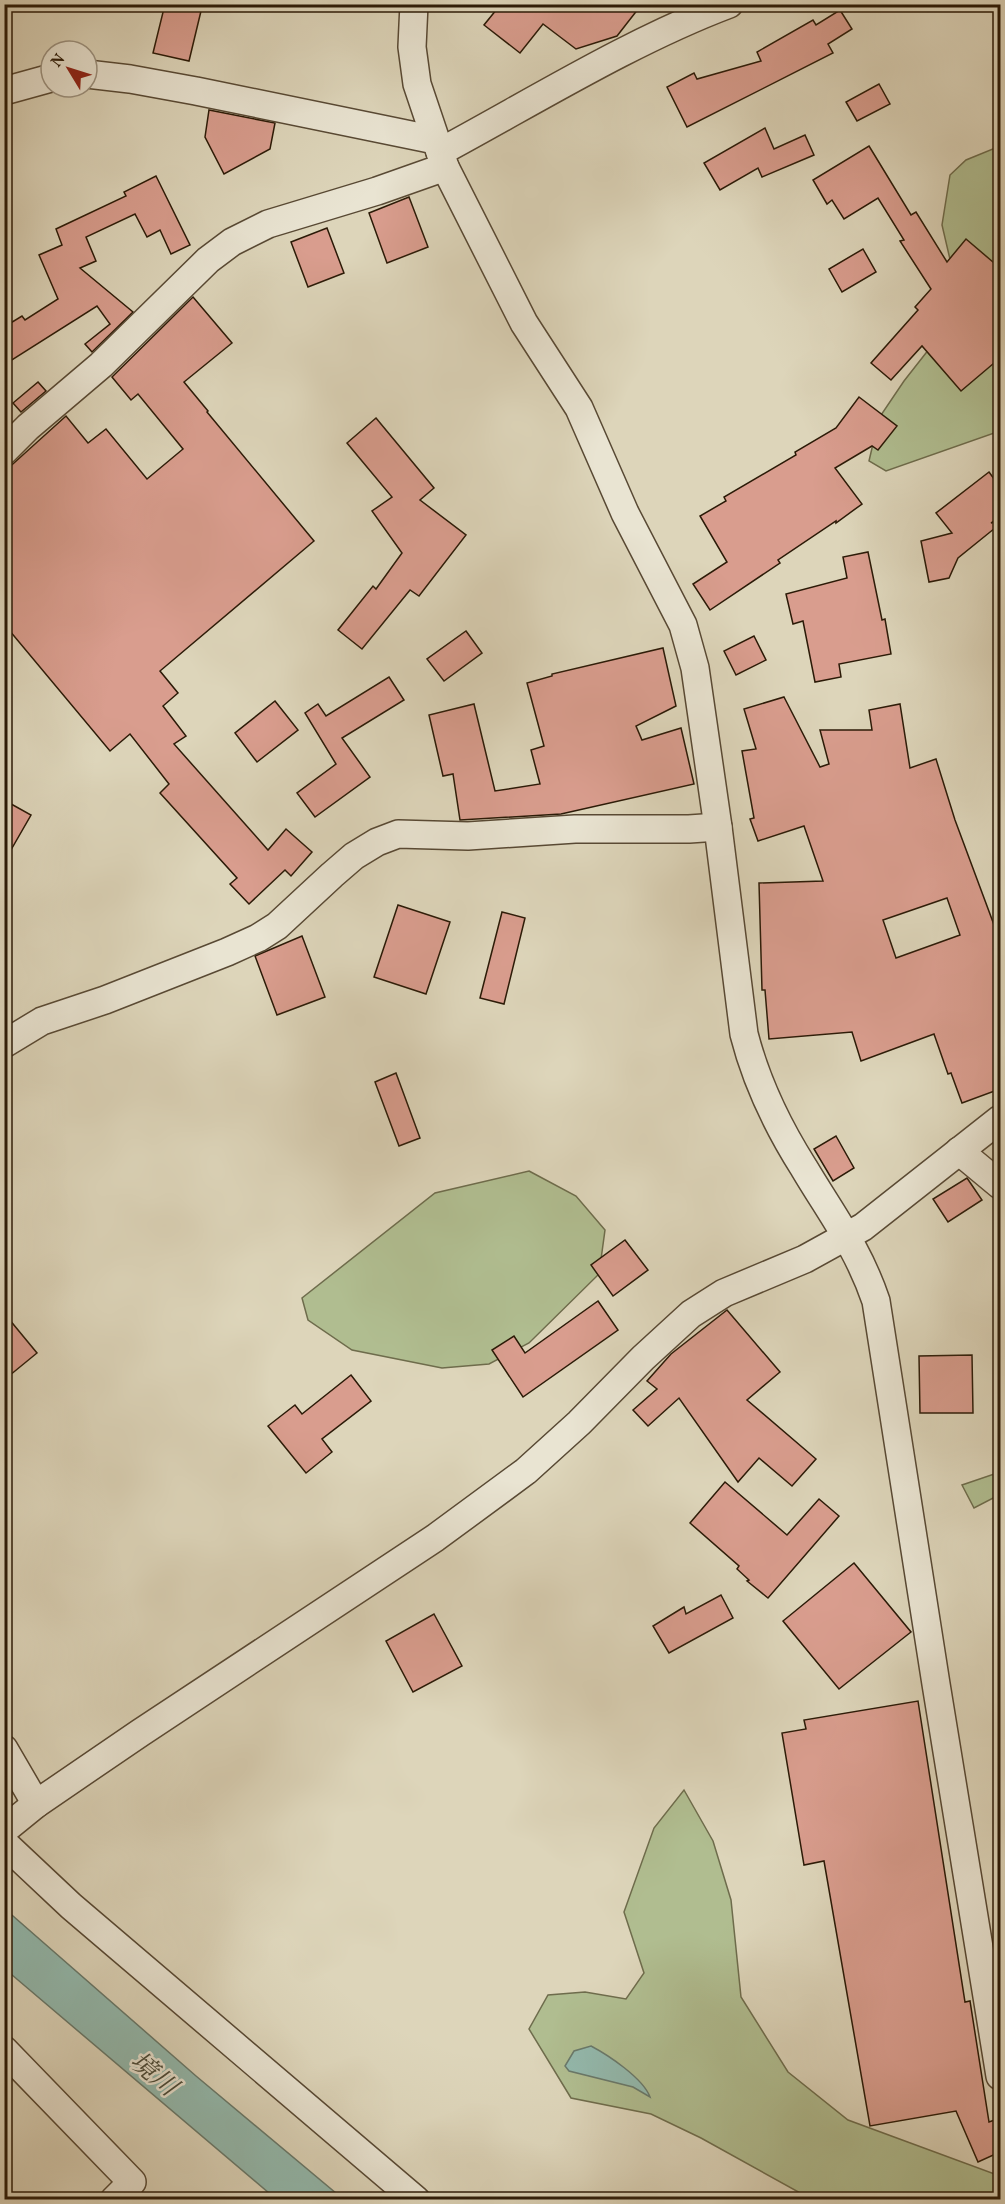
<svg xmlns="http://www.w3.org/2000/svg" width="1005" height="2204" font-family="Vollkorn,'Noto Serif JP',serif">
<rect width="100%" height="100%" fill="#ddd5ba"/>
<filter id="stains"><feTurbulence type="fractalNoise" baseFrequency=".00333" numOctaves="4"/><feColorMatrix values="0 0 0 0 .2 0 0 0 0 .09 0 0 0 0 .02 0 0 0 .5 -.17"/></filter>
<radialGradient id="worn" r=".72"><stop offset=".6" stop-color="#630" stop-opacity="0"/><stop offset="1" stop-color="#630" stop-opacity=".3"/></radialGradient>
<g fill="#b0bd90" stroke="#6e6c4c" stroke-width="1.5">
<polygon points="1000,146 1000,431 886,471 869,461 879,418 904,381 955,316 956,285 942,225 950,175 966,160"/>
<polygon points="529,1171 576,1196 605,1230 599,1274 529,1343 489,1364 442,1368 352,1350 308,1320 302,1298 435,1193"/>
<polygon points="1000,1472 1000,1509 995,1497 974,1508 962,1485"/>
<polygon points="684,1790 713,1841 731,1900 741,1997 788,2072 848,2120 1000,2176 1000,2199 811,2199 701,2138 651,2114 571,2098 529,2029 548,1995 585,1992 626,1999 644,1973 624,1912 654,1828"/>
</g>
<g fill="#93b9ad" stroke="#69796b" stroke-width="1.5">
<polygon points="5,1909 196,2076 343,2199 276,2199 5,1969"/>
<path d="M591 2046C608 2055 643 2078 650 2097L633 2087 569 2071 565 2066 574 2051Z"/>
</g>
<g fill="#d99d8e" stroke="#2b1a07" stroke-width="1.5" fill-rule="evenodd">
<polygon points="165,4 201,11 189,61 153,53"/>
<polygon points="501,4 642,4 617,36 576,49 543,24 520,53 484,25"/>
<polygon points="840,10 852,29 828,44 833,53 687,127 667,87 694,73 697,79 761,61 757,52 813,20 816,25"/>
<polygon points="879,84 890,104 857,121 846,102"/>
<polygon points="209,110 275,123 270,149 224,174 205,137"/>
<polygon points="765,128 774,149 805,135 814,155 762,177 758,168 720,190 704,163"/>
<polygon points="869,146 911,215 916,212 947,262 966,239 1000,268 1000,358 961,391 922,346 891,380 871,363 918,310 915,307 931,289 900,241 904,240 878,198 844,219 832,200 827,204 813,180"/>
<polygon points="156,176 190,245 171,254 160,230 147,237 135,214 86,237 96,261 80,268 133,312 92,352 85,344 110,324 97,306 4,365 4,327 22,316 25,320 58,299 39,255 62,245 56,229 126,196 124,192"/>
<polygon points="409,197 428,247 387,263 369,213"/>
<polygon points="327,228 344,273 308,287 291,242"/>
<polygon points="863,249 876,272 842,292 829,269"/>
<polygon points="193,297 232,343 184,382 208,411 207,412 314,541 160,671 178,693 163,706 186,736 174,744 268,850 286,829 312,852 291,876 285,870 249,904 230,884 237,878 160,793 169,784 130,734 110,751 4,624 4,472 66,416 88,443 106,429 147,479 183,449 138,394 131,400 112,377"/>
<polygon points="38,382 46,391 21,412 13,403"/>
<polygon points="859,397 897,426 878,450 872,446 835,468 862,504 836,523 836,521 778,560 780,563 710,610 693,584 727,562 700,516 726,501 724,497 796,455 795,452 836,428"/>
<polygon points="376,418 434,488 420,500 466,535 419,596 410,590 362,649 338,630 373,586 376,589 402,553 372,511 392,497 347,443"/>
<polygon points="989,472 1000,487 1000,516 991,523 1000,521 1000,524 958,558 949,578 929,582 921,541 952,533 936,513"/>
<polygon points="868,552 882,620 885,619 891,654 839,664 841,677 815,682 803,621 793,624 786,594 847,578 843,557"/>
<polygon points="466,631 482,653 444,681 427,659"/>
<polygon points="754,636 766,660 736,675 724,651"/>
<polygon points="663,648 676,706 636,726 642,740 681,728 694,784 561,814 460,820 453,774 443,776 429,715 474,704 495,791 540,784 531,750 544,746 527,683 552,676 552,674"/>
<polygon points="389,677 404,700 342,738 370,777 315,817 297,793 336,764 305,713 318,704 326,716"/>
<path d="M784 697 820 767 829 764 820 730H872L869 710 900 704 910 768 936 759 955 820 1000 941V1089L962 1103 951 1073 948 1074 934 1034 861 1061 852 1032 769 1039 765 990H762L759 883 823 881 804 826 758 841 750 819 754 818 742 751 756 749 744 709ZM947 898 960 935 896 958 883 920Z"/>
<polygon points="275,701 298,730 257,762 235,733"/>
<polygon points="4,800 31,815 4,862"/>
<polygon points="398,905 450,922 426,994 374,977"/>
<polygon points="502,912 525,918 504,1004 480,998"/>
<polygon points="302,936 325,997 277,1015 255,956"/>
<polygon points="396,1073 420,1138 399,1146 375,1082"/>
<polygon points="836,1136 854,1168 833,1181 814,1149"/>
<polygon points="967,1178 982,1200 948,1222 933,1199"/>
<polygon points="625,1240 648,1270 613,1296 591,1265"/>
<polygon points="598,1301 618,1330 523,1397 492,1350 514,1336 525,1353"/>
<polygon points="727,1310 780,1372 747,1400 816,1459 792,1486 759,1458 738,1482 679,1398 648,1426 633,1410 657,1389 647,1381 671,1354"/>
<polygon points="4,1313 37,1353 4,1380"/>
<polygon points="972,1355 973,1413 920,1413 919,1356"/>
<polygon points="351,1375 371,1401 322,1439 332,1452 306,1473 268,1426 295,1405 302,1414"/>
<polygon points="725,1482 787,1535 819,1499 839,1516 768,1598 747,1581 749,1580 737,1569 739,1566 690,1523"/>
<polygon points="854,1563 911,1632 839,1689 783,1621"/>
<polygon points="721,1595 733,1618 669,1653 653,1626 684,1607 686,1614"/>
<polygon points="434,1614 462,1666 413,1692 386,1641"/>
<polygon points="918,1701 965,2002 970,2001 989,2122 1000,2118 1000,2152 978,2162 956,2111 870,2126 824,1861 804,1865 782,1733 806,1729 804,1720"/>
</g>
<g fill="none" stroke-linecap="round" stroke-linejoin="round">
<defs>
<g id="minor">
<path d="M414 4 412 47 417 84 445 167 524 323 579 408 625 513 683 625 695 668 718 827 744 1034C756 1081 778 1127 804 1168 832 1215 858 1248 876 1301L936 1684 1000 2076"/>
<polyline points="87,74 130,79 196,91 435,140"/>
<polyline points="4,91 51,78"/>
<path d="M440 152C533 102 631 41 729 4"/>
<polyline points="4,451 28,427 101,365 208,260 232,242 268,224 377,191 445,167"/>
<polyline points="4,1044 42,1021 105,1000 227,952 258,938 277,926 332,875 354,856 377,842 398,834 468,836 575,829 689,829 718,827"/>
<polyline points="959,1151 1000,1185"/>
<polyline points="4,1749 36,1804"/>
<polyline points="4,1830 36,1804 140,1733 435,1538 526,1471 579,1423 643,1358 691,1314 724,1293 805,1259 863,1227 1000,1119"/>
<polyline points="4,1843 71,1906 416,2200"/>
<polyline points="4,2050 132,2182 114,2200"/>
</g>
</defs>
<use href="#minor" stroke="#584934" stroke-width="30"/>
<use href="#minor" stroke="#e9e4d2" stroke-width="27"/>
</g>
<g text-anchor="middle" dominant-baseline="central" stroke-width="5" stroke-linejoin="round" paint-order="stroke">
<g font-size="26" font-style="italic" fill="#4a4a39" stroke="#e9e4d2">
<text transform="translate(153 2075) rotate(40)">境川</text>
</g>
</g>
<rect width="1005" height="2204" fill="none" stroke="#ddd5ba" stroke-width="24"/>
<rect x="6" y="6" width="993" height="2192" fill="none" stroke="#2b1a07" stroke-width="3"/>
<rect x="12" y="12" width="981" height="2180" fill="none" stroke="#2b1a07" stroke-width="1.5"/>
<g transform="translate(69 69) rotate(308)"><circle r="28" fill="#e9e4d2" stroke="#9d9381" stroke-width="1.5"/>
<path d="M0-4.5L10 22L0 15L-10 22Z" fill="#8f2418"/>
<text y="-9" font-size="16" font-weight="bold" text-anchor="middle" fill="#2b1a07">N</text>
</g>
<rect width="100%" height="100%" filter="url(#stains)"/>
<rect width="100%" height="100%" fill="url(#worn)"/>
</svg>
